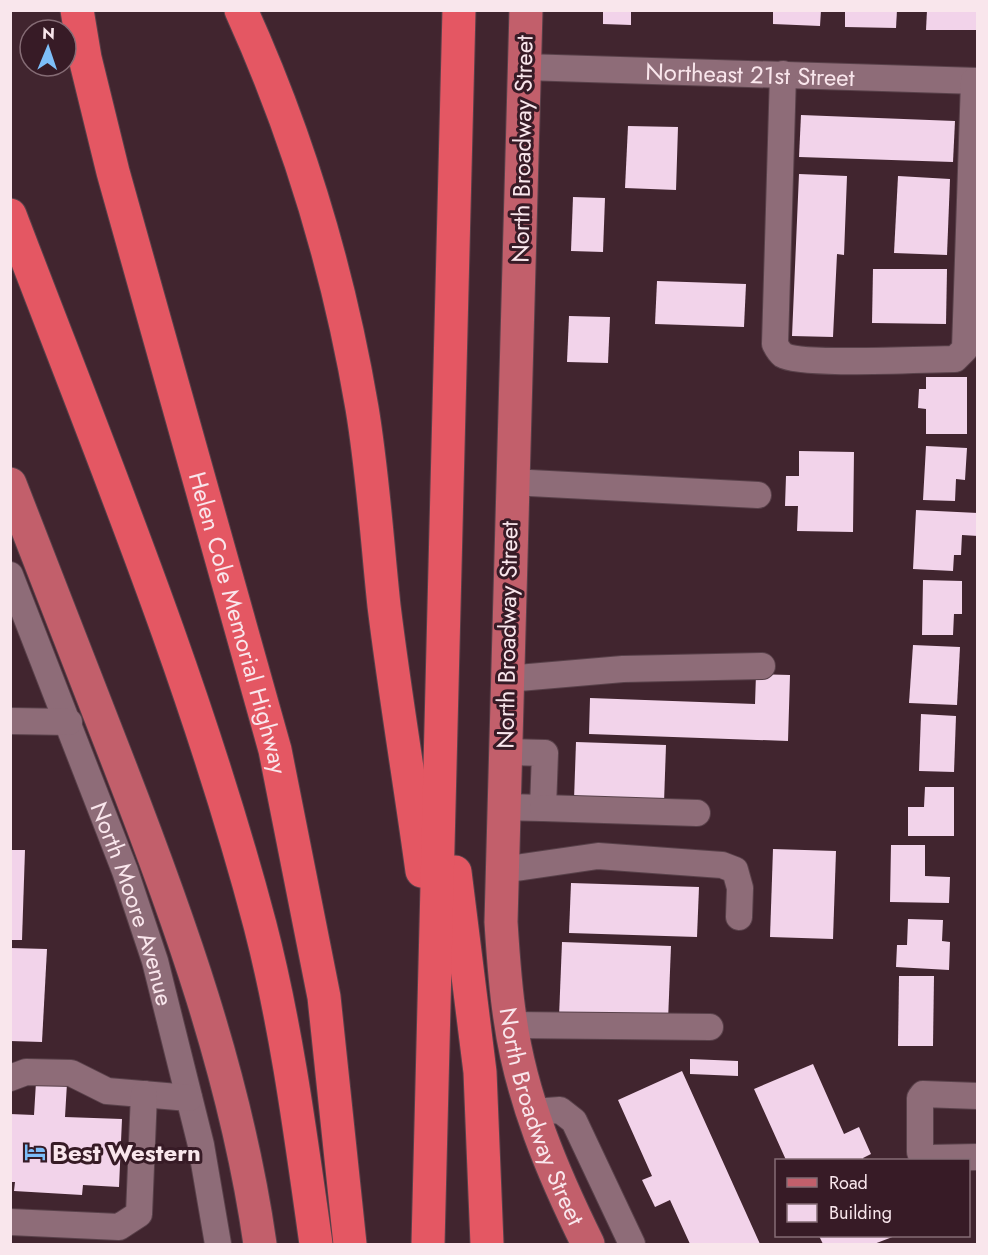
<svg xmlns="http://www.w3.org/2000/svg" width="988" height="1255" font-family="Jost,sans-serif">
<rect width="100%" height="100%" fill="#41252f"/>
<g fill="#f2d3ea">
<polygon points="603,10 631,10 631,25 603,24"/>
<polygon points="773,10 821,10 820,26 773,24"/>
<polygon points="845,10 897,10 896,28 845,27"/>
<polygon points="927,10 977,10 977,30 926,30"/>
<polygon points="801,115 955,121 953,162 799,157"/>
<polygon points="628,126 678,127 676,190 625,188"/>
<polygon points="799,174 847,176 844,255 837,254 833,337 792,336"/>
<polygon points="898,176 950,179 947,255 894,253"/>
<polygon points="573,197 605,198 603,252 571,251"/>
<polygon points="873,269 947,269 946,324 872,323"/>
<polygon points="657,281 746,284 744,327 655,324"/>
<polygon points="569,316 610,317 608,363 567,362"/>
<polygon points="926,377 967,377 967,434 926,434 926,409 918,408 919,389 926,389"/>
<polygon points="926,446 967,448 965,480 956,479 955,501 923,500"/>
<polygon points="799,451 854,452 853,532 797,531 798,506 785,506 786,476 799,476"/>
<polygon points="916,510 978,513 978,536 962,535 961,555 954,555 953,571 913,569"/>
<polygon points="923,580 962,581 962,614 954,614 953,635 922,635"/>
<polygon points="913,645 960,647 957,705 909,703"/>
<polygon points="756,674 790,675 788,741 589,734 590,698 755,704"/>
<polygon points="921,714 956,716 954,772 919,771"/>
<polygon points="576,742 666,745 664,803 574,800"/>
<polygon points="925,787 954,787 954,836 908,836 908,807 924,807"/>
<polygon points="891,845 925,845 925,876 950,877 949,903 890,902"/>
<polygon points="773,849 836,851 833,939 770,937"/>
<polygon points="10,850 25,850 22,940 10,940"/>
<polygon points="571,883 699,887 697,937 569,933"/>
<polygon points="908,919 943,920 942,941 950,942 949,970 896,967 897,945 907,945"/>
<polygon points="562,942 671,946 668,1021 559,1017"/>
<polygon points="10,948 47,949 42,1042 10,1041"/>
<polygon points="899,976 934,976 933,1046 898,1046"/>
<polygon points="690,1059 738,1061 738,1076 690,1074"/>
<polygon points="813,1064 844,1134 859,1127 871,1154 863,1158 864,1160 786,1160 754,1089"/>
<polygon points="682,1071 760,1244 690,1244 670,1200 655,1207 642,1180 652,1176 618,1100"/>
<polygon points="36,1082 67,1083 65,1117 122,1119 119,1187 83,1185 82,1195 14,1191 15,1182 10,1182 10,1114 34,1115"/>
<polygon points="819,1236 895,1236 874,1244 823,1244"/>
</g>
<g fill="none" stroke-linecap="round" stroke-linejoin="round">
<defs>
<g id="minor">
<path id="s1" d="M524 67 978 81"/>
<path d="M783 74 775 344C777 348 779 352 783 355 801 366 926 359 955 359L965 349 974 81"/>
<polyline points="511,482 758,495"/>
<path id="s2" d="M10 575 125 871 155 961 201 1145 218 1244"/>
<polyline points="507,679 623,669 762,666"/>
<polyline points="10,721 69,722"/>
<polyline points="503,807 543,808 545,753 505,752"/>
<polyline points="543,808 697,813"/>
<polyline points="502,870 598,856 722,865 735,870 740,888 739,917"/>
<polyline points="511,1025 710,1027"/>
<polyline points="10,1078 26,1072 71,1073 107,1091 189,1098"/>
<polyline points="978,1096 923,1094 920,1098 920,1152 928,1158 978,1157"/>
<polyline points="533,1112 560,1110 574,1121 632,1244"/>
<polyline points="10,1222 119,1227 139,1214 144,1094"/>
</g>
<g id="major">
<path id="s3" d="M526 10 501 922C503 954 505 986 510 1018 521 1098 553 1173 588 1244"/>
<path d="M10 484C46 576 81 667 117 759 178 916 236 1076 260 1244"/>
</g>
<g id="highway">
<path id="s4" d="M77 10 85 58 113 172 275 750 324 997 350 1244"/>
<path d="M241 10C298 136 339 273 362 408 373 474 377 540 384 606 395 695 410 783 422 871"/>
<path d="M10 215C99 449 196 682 260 925 287 1029 301 1138 316 1244"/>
<polyline points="455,872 480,1072 487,1244"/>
<polyline points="428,1244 459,10"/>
</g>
</defs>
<use href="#minor" stroke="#59414a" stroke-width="28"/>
<use href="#major" stroke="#59414a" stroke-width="35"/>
<use href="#highway" stroke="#59414a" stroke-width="35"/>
<use href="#minor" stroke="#8e6c78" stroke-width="26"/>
<use href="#major" stroke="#c25f6b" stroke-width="33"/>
<use href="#highway" stroke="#e45763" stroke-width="33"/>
</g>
<defs>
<symbol id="hotel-bare" viewBox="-9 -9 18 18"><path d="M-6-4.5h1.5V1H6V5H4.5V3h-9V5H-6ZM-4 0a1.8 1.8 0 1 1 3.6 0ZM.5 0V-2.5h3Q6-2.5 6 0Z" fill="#7dbef9" stroke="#371b26" stroke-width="2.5" paint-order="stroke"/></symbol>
</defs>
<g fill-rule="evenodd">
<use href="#hotel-bare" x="20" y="1137" width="30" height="30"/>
</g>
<g text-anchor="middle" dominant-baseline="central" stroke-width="6" stroke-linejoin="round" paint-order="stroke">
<g font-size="24" fill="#f9e6ec" stroke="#371b26">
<text stroke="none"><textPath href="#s1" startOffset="226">Northeast 21st Street</textPath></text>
<text transform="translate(522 149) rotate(-89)">North Broadway Street</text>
<text stroke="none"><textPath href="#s4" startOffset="634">Helen Cole Memorial Highway</textPath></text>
<text transform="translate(507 635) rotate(-89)">North Broadway Street</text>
<text stroke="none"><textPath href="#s2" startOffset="351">North Moore Avenue</textPath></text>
<text stroke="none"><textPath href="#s3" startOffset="1112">North Broadway Street</textPath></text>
</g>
<g font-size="24" font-weight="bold" fill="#f9e6ec" stroke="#371b26" text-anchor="start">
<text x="52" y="1152">Best Western</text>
</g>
</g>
<rect width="988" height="1255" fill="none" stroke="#f9e6ec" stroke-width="24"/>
<rect x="775" y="1159" width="195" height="78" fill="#371b26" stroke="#856c75" stroke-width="1.5"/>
<rect x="787" y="1178" width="30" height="9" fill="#c25f6b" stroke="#856c75" stroke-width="1.5"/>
<text x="829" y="1189" font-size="18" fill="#f9e6ec">Road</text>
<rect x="787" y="1204" width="30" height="18" fill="#f2d3ea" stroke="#856c75" stroke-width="1.5"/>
<text x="829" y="1219" font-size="18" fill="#f9e6ec">Building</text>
<g transform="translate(48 48) rotate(2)"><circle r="28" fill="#371b26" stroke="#856c75" stroke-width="1.5"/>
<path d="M0-4.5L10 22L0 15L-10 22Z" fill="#7dbef9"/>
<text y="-9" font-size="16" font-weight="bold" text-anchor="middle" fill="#f9e6ec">N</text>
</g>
</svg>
